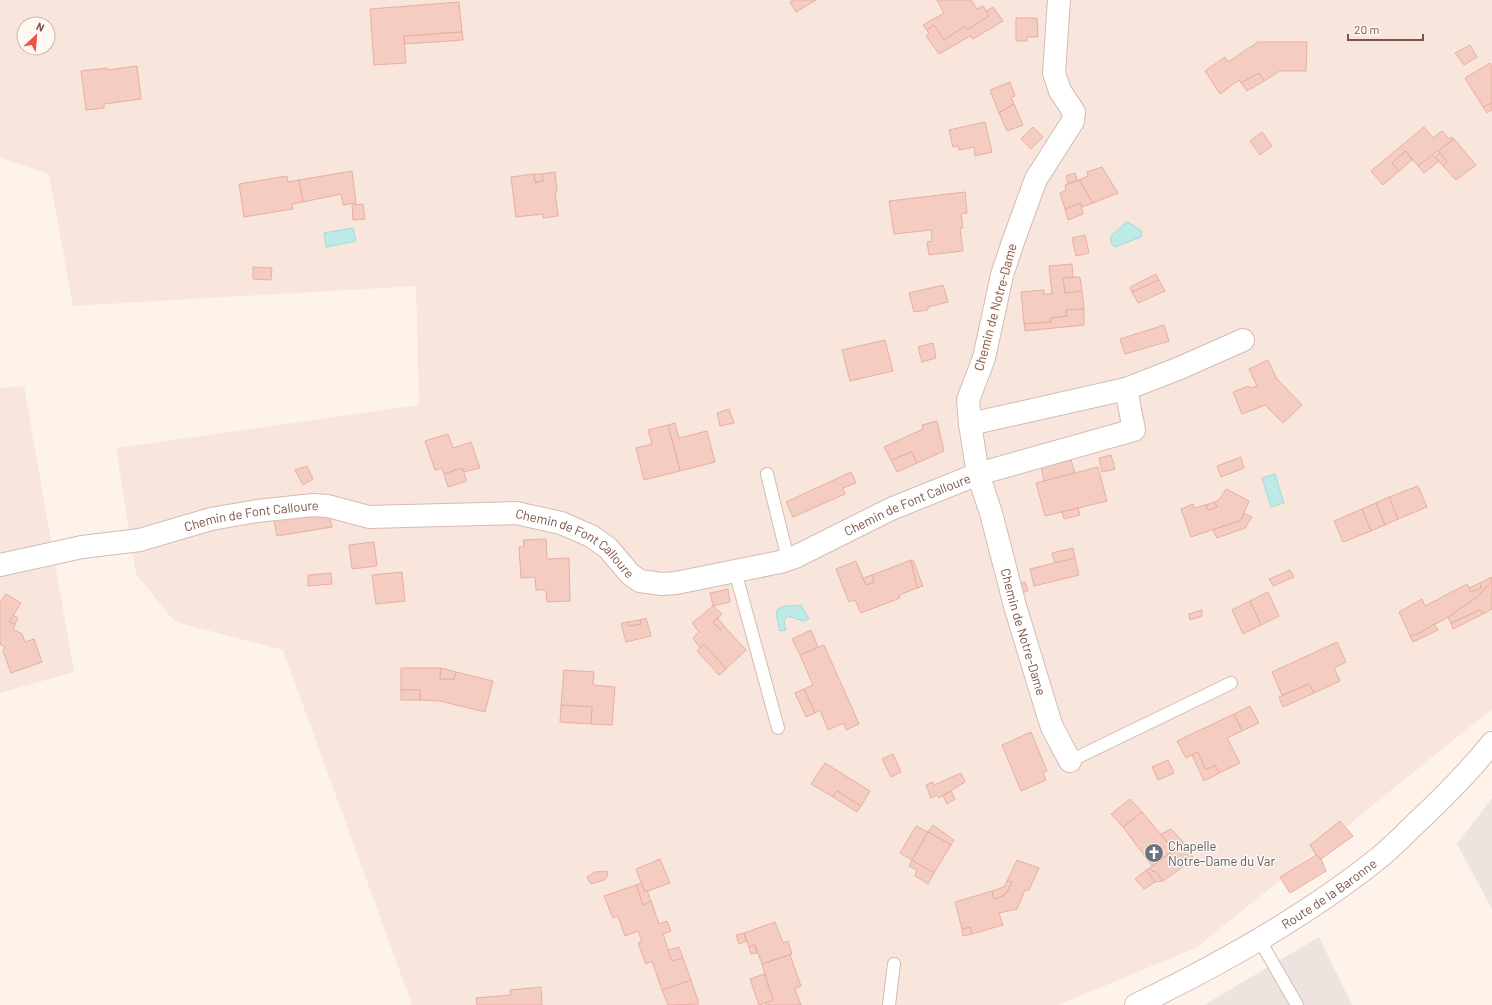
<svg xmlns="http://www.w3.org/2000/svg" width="1492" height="1005" font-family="Barlow,sans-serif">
<rect width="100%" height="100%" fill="#fdf3eb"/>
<g fill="#f8e6dc" fill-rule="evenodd">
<path d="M0 0H1492V709L1196 948 1058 1005H412L283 650 175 622 136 574 116 448 419 405 416 286 73 306 49 174 0 158ZM24 24H48V48H24Z"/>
<polygon points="24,386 74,672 0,693 0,388"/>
</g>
<g fill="#ede4e0">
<polygon points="1492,798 1492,909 1457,844"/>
<polygon points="1319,937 1352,1005 1204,1005"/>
</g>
<g fill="#bde9e7" stroke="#a3dbda">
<polygon points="1128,222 1142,231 1141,237 1115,247 1111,243 1111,236 1125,223"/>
<polygon points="353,228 356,241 326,247 324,233"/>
<polygon points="1275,474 1284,503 1271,507 1262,478"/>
<path d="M801 605 809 619 803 621 788 616 784 620 786 630 780 631 776 614 778 609C785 604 793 607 801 605Z"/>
</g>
<g fill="#f4ccc1" stroke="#e8afa0">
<polygon points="793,0 816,0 796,12 790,2"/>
<polygon points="937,0 971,0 977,9 983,6 989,16 967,30 965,26 944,40 934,25 927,30 923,25 944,13"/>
<polygon points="459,2 462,32 404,36 406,63 374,65 370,9"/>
<polygon points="993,7 1003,21 973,39 970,36 939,54 926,36 929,34 927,30 934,25 944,40 965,26 967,30 989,16 986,11"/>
<polygon points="1016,18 1037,18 1038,37 1027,37 1027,41 1016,41"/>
<polygon points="462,32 463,40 405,44 404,36"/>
<polygon points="1258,42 1307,42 1306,71 1280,71 1264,81 1259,73 1241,83 1239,80 1220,94 1205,71 1225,57 1228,62"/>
<polygon points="1470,45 1477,57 1464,65 1455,53"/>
<polygon points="1490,63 1492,67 1492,103 1483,107 1465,78"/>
<polygon points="137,66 141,99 104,104 104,108 86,110 81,71 107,68 107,70"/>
<polygon points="1259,73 1264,81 1247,91 1241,83"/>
<polygon points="1010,82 1015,96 1011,97 1014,104 999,113 990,90"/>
<polygon points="1492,103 1492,110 1487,113 1483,107"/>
<polygon points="1014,104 1023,125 1007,131 999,113"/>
<polygon points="985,122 992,152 975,156 974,147 959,150 958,146 953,147 949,130"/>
<polygon points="1033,127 1043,137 1031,149 1021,139"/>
<polygon points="1424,127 1433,138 1442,131 1449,139 1451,137 1454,139 1418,166 1406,151 1392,163 1399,171 1383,185 1371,171"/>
<polygon points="1262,132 1272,146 1260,155 1250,141"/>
<polygon points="1454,139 1476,165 1456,180 1443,166 1447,162 1438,151"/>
<polygon points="1406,151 1412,160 1399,171 1392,163"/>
<polygon points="1440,153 1447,162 1443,166 1434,157"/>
<polygon points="1432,155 1439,161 1424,173 1418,166"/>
<polygon points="1102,167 1118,193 1093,203 1079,180 1088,176 1087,172"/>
<polygon points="352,171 356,203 343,205 341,194 303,202 299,180"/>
<polygon points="555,172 557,192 555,192 558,216 543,218 543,214 516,217 511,177 534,174 535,182 543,181 542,174"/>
<polygon points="1075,173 1077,180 1068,184 1066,176"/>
<polygon points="534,174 542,174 543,181 535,182"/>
<polygon points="287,176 288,182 299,180 303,202 292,204 293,209 244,217 239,184"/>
<polygon points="1079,180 1093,203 1082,207 1081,203 1065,209 1060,193 1066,190 1065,185"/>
<polygon points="965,192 967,213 961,214 963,228 960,228 963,251 929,255 927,242 932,241 931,230 894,234 889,201"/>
<polygon points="1081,203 1083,214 1068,220 1065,209"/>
<polygon points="363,204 365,219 353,220 352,205"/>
<polygon points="1085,235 1089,253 1076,256 1072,238"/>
<polygon points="1072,264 1073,277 1063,278 1065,293 1082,291 1084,309 1066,310 1067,316 1051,318 1051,322 1024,324 1021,292 1044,290 1044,294 1052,294 1049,266"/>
<polygon points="253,267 272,268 271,280 253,279"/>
<polygon points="1156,274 1159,280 1132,292 1130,287"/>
<polygon points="1080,277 1082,291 1065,293 1063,278"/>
<polygon points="1159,280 1165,291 1138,303 1132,292"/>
<polygon points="943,285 948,302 928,307 928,310 914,312 909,293"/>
<polygon points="1084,309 1084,325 1025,331 1024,324 1051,322 1051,318 1067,316 1066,310"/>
<polygon points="1164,325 1169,341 1125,354 1120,339"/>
<polygon points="885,340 893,371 850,381 842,350"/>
<polygon points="933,343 936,358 922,362 918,347"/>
<polygon points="1268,360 1277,379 1302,405 1283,423 1265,405 1242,414 1233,392 1248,386 1250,388 1257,386 1249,369"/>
<polygon points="729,409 734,423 720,426 717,413"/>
<polygon points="937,421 944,451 917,463 912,452 891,460 884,447 923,429 922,425"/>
<polygon points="675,423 679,438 707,431 715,462 680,471 668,425"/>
<polygon points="668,425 680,471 644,480 636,448 652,444 648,430"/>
<polygon points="448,434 453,448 471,442 480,468 464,472 462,468 444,474 442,468 435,470 425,441"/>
<polygon points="912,452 917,463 897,472 891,460"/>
<polygon points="1111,455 1115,469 1102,472 1099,458"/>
<polygon points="1241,457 1244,468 1221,477 1217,466"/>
<polygon points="1071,460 1075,473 1044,481 1041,467"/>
<polygon points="307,466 313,479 303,485 295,470"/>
<polygon points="1098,467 1107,501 1045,516 1036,483"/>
<polygon points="462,468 467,481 448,487 444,474"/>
<polygon points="851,472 856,483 843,488 845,494 793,517 786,502"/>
<polygon points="1418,486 1427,507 1398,519 1389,497"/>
<polygon points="1226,489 1249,501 1241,520 1191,537 1181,509 1193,504 1194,508 1206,505 1208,510 1217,507 1214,502 1219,500"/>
<polygon points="1389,497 1398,519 1385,525 1376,503"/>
<polygon points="1214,502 1217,507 1208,510 1206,505"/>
<polygon points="1376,503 1385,525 1371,531 1362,509"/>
<polygon points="1078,508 1080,515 1064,519 1062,512"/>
<polygon points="1362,509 1371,531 1343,542 1334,521"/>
<polygon points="1244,513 1252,517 1245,528 1217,538 1213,530 1241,520"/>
<polygon points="321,514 330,518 332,527 277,536 274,520"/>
<polygon points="546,539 547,559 569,558 570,601 547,602 546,590 536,590 535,577 521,578 519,547 524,547 523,540"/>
<polygon points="374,542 377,566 352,569 349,545"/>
<polygon points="1073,548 1075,558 1055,563 1052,553"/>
<polygon points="1075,558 1079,575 1034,586 1030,569"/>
<polygon points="911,560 917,588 899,595 900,598 861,613 855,600 849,602 836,569 856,561 866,585 874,582 872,575"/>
<polygon points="911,560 913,560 923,586 917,588"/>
<polygon points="1290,570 1294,577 1273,586 1269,579"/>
<polygon points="402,572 405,601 376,604 372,575"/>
<polygon points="331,573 332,584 308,586 308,575"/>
<polygon points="872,575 874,582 866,585 863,578"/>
<polygon points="1492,577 1492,581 1477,597 1448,617 1422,632 1410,636 1399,612 1422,599 1425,606 1467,584 1471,592 1481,588 1480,583"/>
<polygon points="1492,581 1492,609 1483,614 1480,610 1451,623 1448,617 1477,597"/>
<polygon points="1025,582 1028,591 1017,594 1014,585"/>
<polygon points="1480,583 1481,588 1471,592 1469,588"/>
<polygon points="728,589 730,602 713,606 710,593"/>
<polygon points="1268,592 1279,616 1261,625 1250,601"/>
<polygon points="6,594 21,603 9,622 15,624 13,629 22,634 25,642 34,639 42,662 11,673 3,651 5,647 0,644 0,602"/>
<polygon points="1250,601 1261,625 1243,634 1232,610"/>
<polygon points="713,606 722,614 713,622 720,630 724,626 746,650 726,669 704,644 700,648 693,638 699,632 692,623"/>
<polygon points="1202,610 1202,616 1190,620 1189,614"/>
<polygon points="1480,610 1483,614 1453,629 1451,623"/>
<polygon points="13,615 18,618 15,624 9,622"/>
<polygon points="646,618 651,636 626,642 621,623 627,622 629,626 641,624 640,620"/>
<polygon points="718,618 724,626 720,630 713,622"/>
<polygon points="640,620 641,624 629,626 627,622"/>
<polygon points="1434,624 1438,630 1413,642 1410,636 1422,632"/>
<polygon points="811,630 818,647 800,655 792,639"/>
<polygon points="1337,642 1346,662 1334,668 1340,681 1314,693 1309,684 1282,695 1272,672"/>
<polygon points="704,644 726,669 719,675 697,651"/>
<polygon points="824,645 859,724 846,730 844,723 828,730 820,710 815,713 804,689 813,685 800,655"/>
<polygon points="401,668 441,668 440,679 454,679 456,672 493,681 485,712 440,701 420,700 420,690 401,690"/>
<polygon points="441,668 456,672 454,679 440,679"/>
<polygon points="564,670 594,672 593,685 615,687 612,725 591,724 592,707 561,705"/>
<polygon points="1309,684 1314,693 1283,707 1279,697"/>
<polygon points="804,689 815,713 806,717 795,693"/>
<rect x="401" y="690" width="19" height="10"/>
<polygon points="561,705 592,707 591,724 560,722"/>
<polygon points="1250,706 1259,723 1242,731 1234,714"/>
<polygon points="1234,714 1242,731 1227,738 1240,763 1219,773 1215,765 1206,770 1198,752 1186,758 1177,741"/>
<polygon points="1031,732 1047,771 1043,773 1046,780 1021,791 1002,745"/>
<polygon points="1198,752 1206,770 1215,765 1219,773 1204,781 1192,755"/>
<polygon points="893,754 901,772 891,777 882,759"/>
<polygon points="1168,760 1174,773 1158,780 1152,767"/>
<polygon points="825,763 870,791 861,806 837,791 833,797 811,784"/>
<polygon points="961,773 965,782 939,798 937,795 931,798 926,785 933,782 934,785"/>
<polygon points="837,791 861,806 857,812 833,797"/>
<polygon points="951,791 955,799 947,804 943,796"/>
<polygon points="1130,799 1142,812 1123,827 1111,814"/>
<polygon points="1142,812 1174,850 1152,866 1123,827"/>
<polygon points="1340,821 1353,836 1321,859 1316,855 1310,845"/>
<polygon points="933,825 954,840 951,845 928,832"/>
<polygon points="916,826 928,832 912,860 900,853"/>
<polygon points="1171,829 1184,843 1174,850 1161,834"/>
<polygon points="928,832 951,845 934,873 912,860"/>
<polygon points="1184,843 1194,859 1163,881 1156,872 1152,871 1150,868"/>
<polygon points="1316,855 1321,859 1326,871 1290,893 1280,877"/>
<polygon points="660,859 670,883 645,892 636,869"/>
<polygon points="912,860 934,873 928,884 915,876 917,870 909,866"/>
<polygon points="1017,860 1039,868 1029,890 1025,890 1017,909 999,913 1003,925 972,934 970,927 962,929 955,902 992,891 994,899 1005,895 1012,882 1007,881"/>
<polygon points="1150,868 1152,871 1156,872 1163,881 1155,882 1146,870"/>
<polygon points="1146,870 1155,882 1144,889 1135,879"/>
<polygon points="607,871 608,875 604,880 591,884 587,877 595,872"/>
<polygon points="1007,881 1012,882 1005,895 994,899 992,891 1004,887"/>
<polygon points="641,883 645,892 647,890 651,901 643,905 636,885"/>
<polygon points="636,885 643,905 651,901 659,924 667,921 671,931 663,934 672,961 683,958 691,980 662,990 652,961 646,964 638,943 642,942 638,931 625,936 618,916 613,918 604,896"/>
<polygon points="775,922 783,943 788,941 792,954 762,964 755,945 749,947 744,933"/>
<polygon points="970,927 972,934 963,936 962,929"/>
<polygon points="744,933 746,941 739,944 736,935"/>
<polygon points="755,945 757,953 751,954 749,947"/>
<polygon points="679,947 683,958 672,961 668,950"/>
<polygon points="790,955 801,986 795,989 801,1005 766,1005 765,1003 773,1000 762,964"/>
<polygon points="764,974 773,1000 759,1005 750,979"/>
<polygon points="691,980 699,1004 668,1005 662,990"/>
<polygon points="541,987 542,1005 477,1005 476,998 511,995 510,990"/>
</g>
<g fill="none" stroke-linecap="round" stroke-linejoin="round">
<defs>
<g id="service">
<polyline points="767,474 788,559"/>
<polyline points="735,571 778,728"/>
<polyline points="1070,761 1231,683"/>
<polyline points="1259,939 1297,1005"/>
<polyline points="889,1005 894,964"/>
</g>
<g id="minor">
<path id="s1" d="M1059 0 1054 73 1060 91 1074 112 1073 121 1036 179 1014 239 1002 275 984 358 968 400 970 424 978 474 991 513 1015 606 1049 718 1052 727 1070 761"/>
<polyline points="970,424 1126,389"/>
<path id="s2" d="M0 565 82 547 140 540 211 519 257 511 313 505 328 506 369 517 516 513 561 523 591 536 608 548 630 574 640 581 662 584 676 583 780 562 795 557 891 509 978 474 1134 430 1126 389 1180 368 1243 340"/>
</g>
<g id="secondary">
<path id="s3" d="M1136 1005C1219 965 1308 915 1380 857 1391 848 1402 837 1413 826 1441 800 1468 773 1492 743"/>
</g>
</defs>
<use href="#service" stroke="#d4bbb2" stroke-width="14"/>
<use href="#minor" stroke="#d4bbb2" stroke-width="24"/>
<use href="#secondary" stroke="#d9bbb1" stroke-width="24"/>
<use href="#service" stroke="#fff" stroke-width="12"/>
<use href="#minor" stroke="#fff" stroke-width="22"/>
<use href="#secondary" stroke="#fff" stroke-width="22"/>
</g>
<defs>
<symbol id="church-disc" viewBox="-11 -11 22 22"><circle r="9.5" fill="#6b7280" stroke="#fff8f2"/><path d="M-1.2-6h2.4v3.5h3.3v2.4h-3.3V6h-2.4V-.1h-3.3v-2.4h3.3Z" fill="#fff"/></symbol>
</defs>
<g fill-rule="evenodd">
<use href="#church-disc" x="1143" y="842" width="22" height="22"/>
</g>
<g text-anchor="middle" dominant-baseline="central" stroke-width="3" stroke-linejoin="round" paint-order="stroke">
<g font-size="13" fill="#7b544b" stroke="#fff8f2">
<text transform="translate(995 307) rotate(-75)">Chemin de Notre-Dame</text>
<text stroke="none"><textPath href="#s2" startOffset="952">Chemin de Font Calloure</textPath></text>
<text stroke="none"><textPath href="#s2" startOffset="257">Chemin de Font Calloure</textPath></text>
<text stroke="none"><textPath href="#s2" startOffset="592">Chemin de Font Calloure</textPath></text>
<text stroke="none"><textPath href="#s1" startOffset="666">Chemin de Notre-Dame</textPath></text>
<text stroke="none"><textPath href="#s3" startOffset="223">Route de la Baronne</textPath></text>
</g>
<g font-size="13" fill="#5b616d" stroke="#fff8f2" text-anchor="start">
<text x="1168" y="846">Chapelle<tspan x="1168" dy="15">Notre-Dame du Var</tspan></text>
</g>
</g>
<g transform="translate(36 36) rotate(26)"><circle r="19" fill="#fff8f2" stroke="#cab6af"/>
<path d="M0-3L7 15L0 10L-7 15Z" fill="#eb524c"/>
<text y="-6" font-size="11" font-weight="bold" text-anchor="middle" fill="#7b544b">N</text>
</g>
<path d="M1348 34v6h75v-6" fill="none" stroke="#7b544b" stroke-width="2"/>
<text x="1354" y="34" font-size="12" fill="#7b544b" stroke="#fff8f2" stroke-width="3" paint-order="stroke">20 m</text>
</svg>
